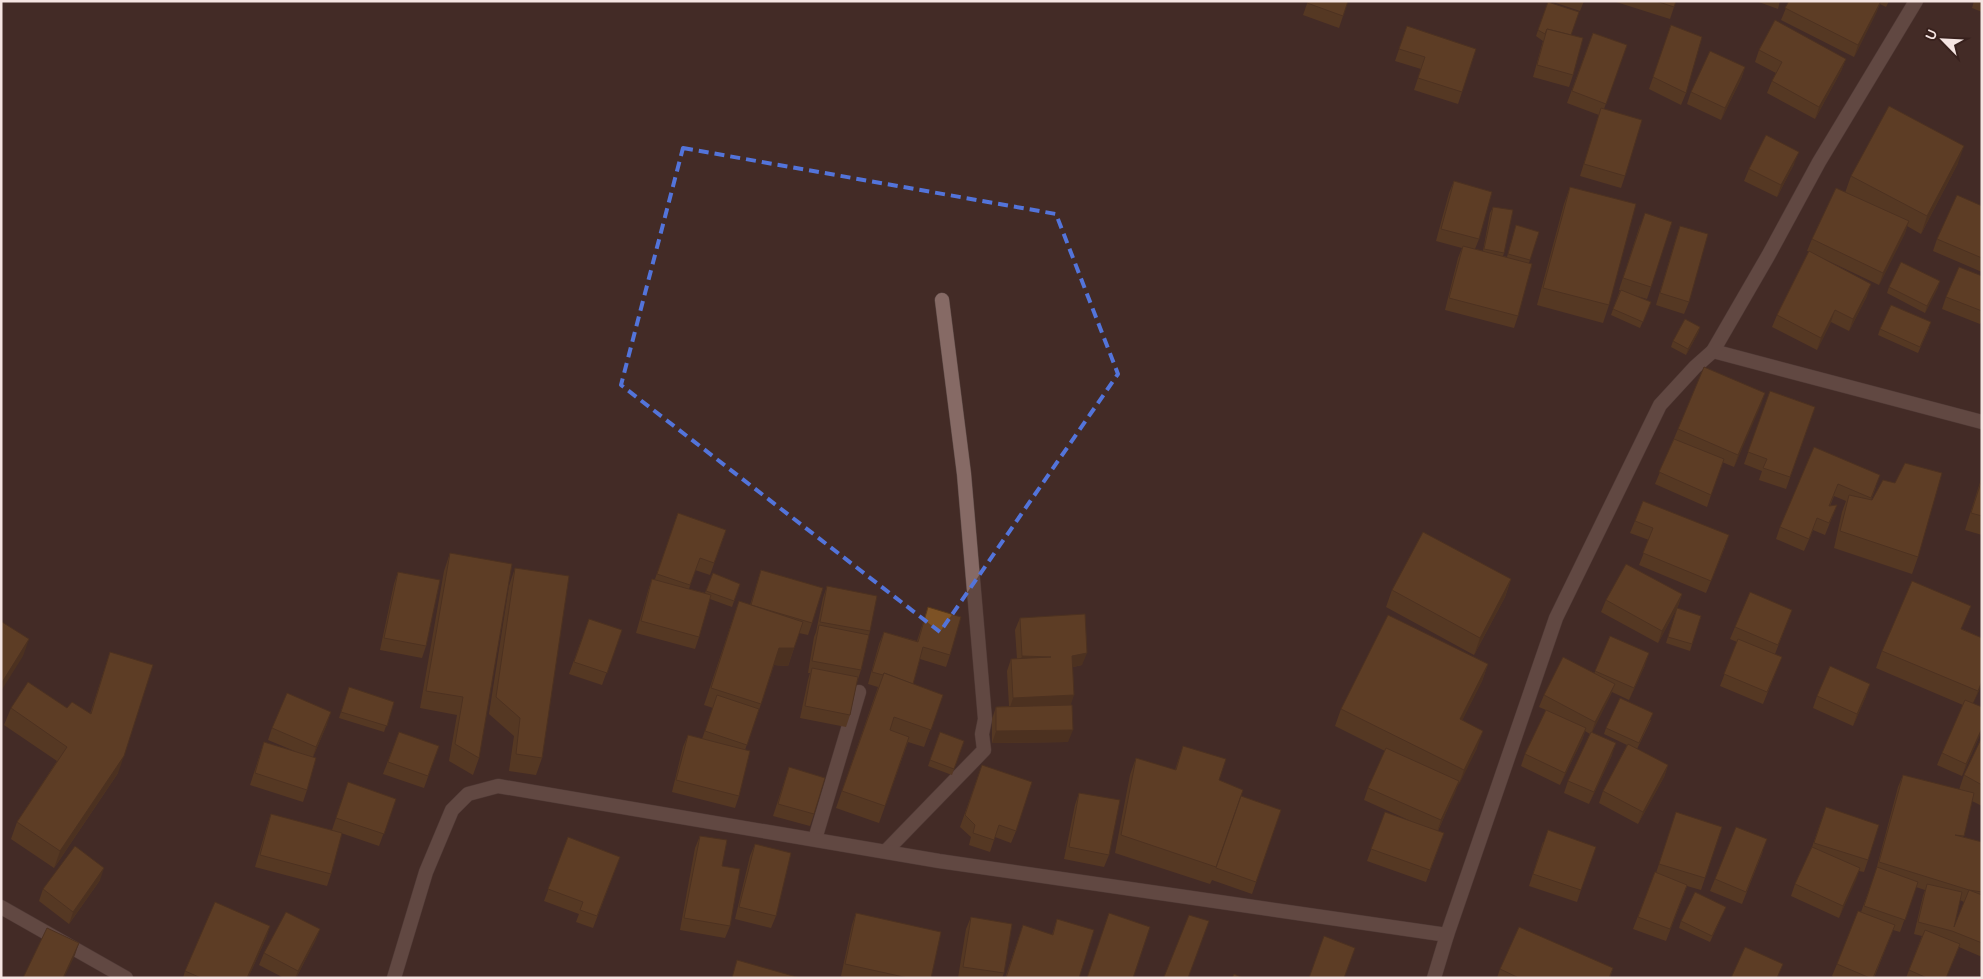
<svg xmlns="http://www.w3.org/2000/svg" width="1983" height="979" font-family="Quicksand,sans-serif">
<rect width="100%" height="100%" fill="#432b26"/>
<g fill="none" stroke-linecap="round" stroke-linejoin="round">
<defs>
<g id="minor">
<polyline points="1713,351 1982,422"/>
<polyline points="815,839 859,692"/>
<polyline points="886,851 984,750 982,734 985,719 964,474 942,300"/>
<polyline points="1,907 126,978"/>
<polyline points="394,978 426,872 452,810 468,794 498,786 939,861 1447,935"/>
</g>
<polyline id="tertiary" points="1434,978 1447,935 1556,618 1660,405 1695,367 1713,351 1768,256 1819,162 1916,1"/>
</defs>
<use href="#minor" stroke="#5d4a46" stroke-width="15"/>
<use href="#tertiary" stroke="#5d4a46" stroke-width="15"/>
<use href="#minor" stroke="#866a65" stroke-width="14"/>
<use href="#tertiary" stroke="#866a65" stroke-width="14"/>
</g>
<g fill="#6c4720" fill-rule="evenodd">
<polygon points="1308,1 1348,1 1339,28 1303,15"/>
<polygon points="1550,1 1584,1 1580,11"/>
<polygon points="1613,1 1676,1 1670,19"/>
<polygon points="1756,1 1780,1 1778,9"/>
<polygon points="1789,1 1889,1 1886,7 1880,4 1876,13 1854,57 1781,20"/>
<polygon points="1974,1 1982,1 1982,12 1972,8"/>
<polygon points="1548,2 1571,35 1573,75 1569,87 1533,77 1543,41 1536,36"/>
<polygon points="1671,25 1686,93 1681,105 1649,89"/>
<polygon points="1407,26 1462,92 1458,104 1414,90 1421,69 1395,61"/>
<polygon points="1593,33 1627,45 1604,109 1625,176 1621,188 1580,176 1599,115 1567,103"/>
<polygon points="1759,50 1846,59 1841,71 1815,119 1767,93 1772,81 1776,73 1755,62"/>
<polygon points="1745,67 1741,79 1721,120 1687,104 1691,92"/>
<polygon points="1958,163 1921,234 1907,226 1905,233 1879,285 1814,254 1867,296 1849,331 1831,322 1817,350 1772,327 1777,315 1809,251 1807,251 1812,239 1845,193 1851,176"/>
<polygon points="1794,164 1777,197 1744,181 1749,169"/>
<polygon points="1454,181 1479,239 1475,249 1483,251 1490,213 1493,207 1504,253 1503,256 1507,257 1516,225 1539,232 1529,263 1518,316 1514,328 1445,310 1458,258 1462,248 1436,241 1449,193"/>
<polygon points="1570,187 1609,305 1603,323 1537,305 1564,204"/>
<polygon points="1982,206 1982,272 1933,251 1937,239"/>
<polygon points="1640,225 1651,287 1647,299 1634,295 1651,302 1640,328 1611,315 1620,290 1619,290"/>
<polygon points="1680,226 1689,302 1684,314 1656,305 1676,238"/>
<polygon points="1982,276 1982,321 1980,324 1942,309 1946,297"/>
<polygon points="1889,287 1938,287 1925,313 1887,293"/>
<polygon points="1700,327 1698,333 1686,355 1671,347 1673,341"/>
<polygon points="1929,328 1918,353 1878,335 1880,329"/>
<polygon points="1770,391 1815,407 1786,489 1759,480 1762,471 1744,464"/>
<polygon points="1765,393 1734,467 1722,462 1707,507 1655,484 1678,429"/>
<polygon points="1814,447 1876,487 1871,500 1918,557 1912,574 1834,548 1842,512 1846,501 1834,496 1830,506 1837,505 1825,535 1813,530 1804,551 1776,539 1780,527"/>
<polygon points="1982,476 1982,535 1965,530"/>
<polygon points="678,513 726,530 710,575 695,570 689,589 705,593 713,573 740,584 732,607 710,599 699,637 695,649 636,633 648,591 652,579 655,579"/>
<polygon points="1635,521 1725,547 1706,593 1639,565 1649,540 1630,533"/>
<polygon points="450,553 479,758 473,775 449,761 457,715 420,708 444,571"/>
<polygon points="515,568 542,758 536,775 509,771 514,736 489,714 509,586"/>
<polygon points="761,570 812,623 808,635 799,633 788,666 774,665 761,704 745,750 739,796 735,808 672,792 683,747 688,735 702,739 713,708 704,705 739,601 750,605"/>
<polygon points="398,572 426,646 422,658 380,650 394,584"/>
<polygon points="1511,579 1505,597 1474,655 1386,607 1392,590"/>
<polygon points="827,586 870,631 861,670 857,682 850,715 846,727 800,718 808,680 810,673 808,673 814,637 816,632 823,598"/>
<polygon points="1682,594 1678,606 1658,643 1601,612 1606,600"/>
<polygon points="928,607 950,655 946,667 920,659 913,684 943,695 924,747 908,742 879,823 836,808 878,687 868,684 879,644 884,632 917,641"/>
<polygon points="1677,608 1701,616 1690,651 1666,643"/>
<polygon points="1792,610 1775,654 1777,669 1763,704 1720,686 1737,642 1730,639 1735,627"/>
<polygon points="1020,618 1082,665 1073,667 1068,742 992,743 992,719 996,707 1009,706 1007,671 1011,659 1017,659 1015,630"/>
<polygon points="589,619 622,630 602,685 569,674"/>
<polygon points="1962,629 1982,638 1982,684 1973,703 1982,730 1962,776 1937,765 1942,753 1963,705 1876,668 1882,651"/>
<polygon points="1610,636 1645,665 1629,700 1612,692 1592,732 1612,755 1589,804 1564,793 1568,781 1590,734 1585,731 1582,740 1560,785 1521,766 1525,754 1546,710 1539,707 1544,695 1594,674"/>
<polygon points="110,652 118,773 54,868 11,839 17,822 57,761 4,725 11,708 67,708 90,714"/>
<polygon points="1488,664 1482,681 1462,720 1477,748 1457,787 1438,831 1444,833 1426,882 1367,861 1385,812 1413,822 1364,800 1368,788 1385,751 1335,726 1341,709"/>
<polygon points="349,687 394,702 384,732 339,718"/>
<polygon points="1817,696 1866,696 1853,726 1813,708"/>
<polygon points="1651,720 1637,749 1668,765 1664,777 1638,824 1599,803 1603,791 1627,745 1604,734 1606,728"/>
<polygon points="327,724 313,757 307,790 303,802 250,785 264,742 297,752 268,740 272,728"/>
<polygon points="399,732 439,746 424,788 383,774"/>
<polygon points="940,732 964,741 952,775 928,766"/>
<path d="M1982 737V806L1972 801 1963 837 1982 842V957L1959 947 1946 978H1906L1922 936 1914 934 1923 896 1925 890 1916 887 1900 932 1893 930 1874 978H1835L1832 976 1837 964 1861 912 1875 874 1898 787 1903 775 1959 790 1964 775ZM1960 900 1964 902 1954 927Z"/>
<polygon points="1183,746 1219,780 1241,796 1281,810 1252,894 1212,880 1210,884 1115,853 1130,775 1136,758 1175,770"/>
<polygon points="982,765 1016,831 1011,843 995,837 990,852 969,845 971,837 960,827"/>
<polygon points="789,767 814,814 810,826 773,816"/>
<polygon points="348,782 396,799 379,846 341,833 331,874 327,886 255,867 267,826 271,814 338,832 332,830"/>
<polygon points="1079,793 1109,855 1104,867 1064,859 1075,805"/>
<polygon points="1826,807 1868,860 1864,872 1859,871 1839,918 1791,896 1795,884 1812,847"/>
<polygon points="1676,812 1705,878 1701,890 1687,886 1666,941 1633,929 1655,872 1656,873"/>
<polygon points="700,836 722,866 730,926 725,938 680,930 695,848"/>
<polygon points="568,837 620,857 593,928 576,922 579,914 544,901"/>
<polygon points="1543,842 1581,890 1577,902 1529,886"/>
<polygon points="755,844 776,916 771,928 735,919 750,856"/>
<polygon points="1763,851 1742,904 1710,891 1715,879"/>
<polygon points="100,880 69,924 39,901 43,889"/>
<polygon points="1726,907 1710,942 1679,928 1681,921"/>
<polygon points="856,913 931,978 848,978 841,976 852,925"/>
<polygon points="971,917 1004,973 1002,978 958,978 966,929"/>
<polygon points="1057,919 1079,978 1005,978 1023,925 1052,935"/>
<polygon points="270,926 266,938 248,978 183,978 185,971"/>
<polygon points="320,929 315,941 296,978 284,978 259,965 264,953"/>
<polygon points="1613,968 1610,978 1497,978 1500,969"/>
</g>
<g fill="#58391a">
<polygon points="1881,1 1876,13 1854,57 1858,45"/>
<polygon points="1846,59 1841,71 1815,119 1819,107"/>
<polygon points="1745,67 1741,79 1721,120 1725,108"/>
<polygon points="1964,146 1958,163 1921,234 1927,216"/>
<polygon points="1799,152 1794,164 1777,197 1781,185"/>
<polygon points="1909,221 1905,233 1879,285 1883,273"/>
<polygon points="1940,281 1938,287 1925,313 1927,306"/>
<polygon points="1871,284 1867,296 1849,331 1853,319"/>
<polygon points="1835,310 1831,322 1817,350 1821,338"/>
<polygon points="1700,327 1698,333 1686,355 1688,349"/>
<polygon points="1765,393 1761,405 1734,467 1738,455"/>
<polygon points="1511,579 1505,597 1474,655 1480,638"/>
<polygon points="1682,594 1678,606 1658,643 1662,631"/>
<polygon points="29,639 23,656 1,691 1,684"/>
<polygon points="779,648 794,648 788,666 773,665"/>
<polygon points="1087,653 1082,665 1068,668 1072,656"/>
<polygon points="1649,653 1645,665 1629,700 1634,688"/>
<polygon points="1022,656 1051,657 1017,668"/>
<polygon points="1488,664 1482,681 1454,737 1460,719"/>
<polygon points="1982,681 1982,684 1971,709 1978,691"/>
<polygon points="1615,684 1610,696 1591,734 1595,722"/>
<polygon points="1870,684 1866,696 1853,726 1857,714"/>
<polygon points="1074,695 1070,707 1009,710 1013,698"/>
<polygon points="331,712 327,724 312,759 316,747"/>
<polygon points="1586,728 1582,740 1560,785 1565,773"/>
<polygon points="1982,728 1982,730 1962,776 1966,764"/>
<polygon points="1073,730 1068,742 992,743 996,731"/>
<polygon points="1483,731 1477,748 1458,787 1464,770"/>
<polygon points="1616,743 1612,755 1589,804 1594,792"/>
<polygon points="124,756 118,773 54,868 60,851"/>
<polygon points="1668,765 1664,777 1638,824 1643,812"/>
<polygon points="1459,781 1455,793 1437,832 1441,820"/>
<polygon points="104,868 100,880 69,924 73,912"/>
<polygon points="1860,868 1856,880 1839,918 1843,906"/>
<polygon points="270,926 266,938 248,978 247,978"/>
<polygon points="320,929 315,941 296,978 295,978 298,971"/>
<polygon points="79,943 75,955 64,978 63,978"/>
</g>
<g fill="#7d5225" stroke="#58391a">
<polygon points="1308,1 1348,1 1343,16 1307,3"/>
<polygon points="1656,1 1676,1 1674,7"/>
<polygon points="1789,1 1881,1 1858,45 1785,8"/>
<polygon points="1548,2 1579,12 1571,35 1547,29 1545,34 1538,30"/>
<polygon points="1775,20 1846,59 1819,107 1772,81 1782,62 1759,50"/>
<polygon points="1671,25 1702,37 1686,93 1653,77"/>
<polygon points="1407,26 1476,49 1462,92 1418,78 1425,57 1399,49"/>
<polygon points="1547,29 1583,38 1573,75 1537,65"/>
<polygon points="1593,33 1627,45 1606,104 1572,91"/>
<polygon points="1710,51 1745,67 1725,108 1691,92"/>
<polygon points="1889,106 1964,146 1927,216 1851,176"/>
<polygon points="1601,108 1642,120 1625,176 1584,164"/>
<polygon points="1766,135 1799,152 1781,185 1749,169"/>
<polygon points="1454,181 1492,192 1479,239 1441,229"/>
<polygon points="1570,187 1636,204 1609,305 1543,288"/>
<polygon points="1836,188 1909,221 1883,273 1812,239"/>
<polygon points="1957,195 1982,206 1982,258 1937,239"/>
<polygon points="1493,207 1513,210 1504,253 1484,249"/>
<polygon points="1645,213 1672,222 1651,287 1623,278"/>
<polygon points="1516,225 1539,232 1530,260 1508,254"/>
<polygon points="1680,226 1708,234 1689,302 1660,293"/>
<polygon points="1463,246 1532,264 1518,316 1449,298"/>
<polygon points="1809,251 1871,284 1853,319 1835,310 1821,338 1777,315"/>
<polygon points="1901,262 1940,281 1927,306 1889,287"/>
<polygon points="1959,267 1982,276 1982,311 1946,297"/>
<polygon points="1621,290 1651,302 1643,322 1613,309"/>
<polygon points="1891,305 1931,322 1920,347 1880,329"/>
<polygon points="1685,319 1700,327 1688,349 1673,341"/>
<polygon points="1704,367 1765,393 1738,455 1678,429"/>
<polygon points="1770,391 1815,407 1790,477 1763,468 1767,459 1748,452"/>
<polygon points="1674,439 1724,459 1711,495 1659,472"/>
<polygon points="1814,447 1880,475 1871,498 1838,484 1829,506 1837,505 1829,523 1817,518 1809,539 1780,527"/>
<polygon points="1905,463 1942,473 1918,557 1840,531 1849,495 1872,500 1883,480 1895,483"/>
<polygon points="1982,479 1982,516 1971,513"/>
<polygon points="1643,501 1729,535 1711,581 1643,553 1653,528 1635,521"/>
<polygon points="678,513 726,530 714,563 700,558 690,585 657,574"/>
<polygon points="1423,532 1511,579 1480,638 1392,590"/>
<polygon points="450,553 512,564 479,758 455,744 463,697 426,691"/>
<polygon points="1626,564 1682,594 1662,631 1606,600"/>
<polygon points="515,568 569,576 542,758 516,754 520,718 496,697"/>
<polygon points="761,570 823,588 812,623 751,605"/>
<polygon points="398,572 440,580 426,646 384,638"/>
<polygon points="713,573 740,584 734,601 706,591"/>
<polygon points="652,579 711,595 699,637 641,621"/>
<polygon points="1912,581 1971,606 1961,629 1982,638 1982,681 1978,691 1882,651"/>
<polygon points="827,586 877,596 870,631 820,622"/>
<polygon points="1750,592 1792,610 1778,645 1735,627"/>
<polygon points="739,601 803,622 794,648 779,648 761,704 711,688"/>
<polygon points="928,607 961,617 950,655 923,647 913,684 884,673 883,675 872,672 884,632 918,642"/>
<polygon points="1677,608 1701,616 1692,644 1668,637"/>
<polygon points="1085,614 1087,653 1072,656 1074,695 1013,698 1011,659 1051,657 1022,656 1020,618"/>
<polygon points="1388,615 1488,664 1460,719 1483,731 1464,770 1341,709"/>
<polygon points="589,619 622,630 607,673 574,662"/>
<polygon points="2,622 29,639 1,684 1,623"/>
<polygon points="819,625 869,635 861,670 812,661"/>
<polygon points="1610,636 1649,653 1634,688 1595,671"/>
<polygon points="1738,639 1782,657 1767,692 1724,674"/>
<polygon points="110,652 153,665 124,756 60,851 17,822 67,747 11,708 28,682 67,708 72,702 91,714"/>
<polygon points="1563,657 1615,684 1595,722 1544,695"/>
<polygon points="1830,666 1870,684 1857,714 1817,696"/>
<polygon points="812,668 858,677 850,715 805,706"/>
<polygon points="884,673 943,695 931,730 894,717 890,730 909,737 885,806 842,791"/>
<polygon points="349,687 394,702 387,726 341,712"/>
<polygon points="287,693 331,712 316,747 272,728"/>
<polygon points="717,695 759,709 747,745 705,731"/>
<polygon points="1620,698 1653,713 1639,743 1606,728"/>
<polygon points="1965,700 1982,707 1982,728 1966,764 1942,753"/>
<polygon points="1072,705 1073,730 996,731 996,707"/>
<polygon points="1546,710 1586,728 1565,773 1525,754"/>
<polygon points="399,732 439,746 428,776 388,762"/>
<polygon points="940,732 964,741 954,769 930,760"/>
<polygon points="1591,732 1616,743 1594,792 1568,781"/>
<polygon points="688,735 750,751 739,796 676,780"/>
<polygon points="1982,737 1982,785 1964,775"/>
<polygon points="264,742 316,758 307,790 255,773"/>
<polygon points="1628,744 1668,765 1643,812 1603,791"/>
<polygon points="1183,746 1226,759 1219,780 1243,790 1216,867 1121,835 1136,758 1176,770"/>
<polygon points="1386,748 1459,781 1441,820 1368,788"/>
<polygon points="982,765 1032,782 1016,831 999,825 994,840 973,833 975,825 965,815"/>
<polygon points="789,767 825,778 814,814 778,804"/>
<polygon points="1903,775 1974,793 1964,836 1955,835 1982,842 1982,892 1969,890 1879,862"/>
<polygon points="348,782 396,799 384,834 336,818"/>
<polygon points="1079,793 1120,800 1109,855 1069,847"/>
<polygon points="1241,796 1281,810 1256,882 1216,868"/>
<polygon points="1826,807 1879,825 1868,860 1814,843"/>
<polygon points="1385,812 1444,833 1430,870 1371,849"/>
<polygon points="1676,812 1722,827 1705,878 1659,864"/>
<polygon points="271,814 342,833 331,874 260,855"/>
<polygon points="1736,827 1767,839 1746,892 1715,879"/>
<polygon points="1548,830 1596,847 1581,890 1533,874"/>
<polygon points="700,836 727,840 722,866 740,869 730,926 684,918"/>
<polygon points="568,837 620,857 597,916 580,910 583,902 548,889"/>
<polygon points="755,844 791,853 776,916 739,907"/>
<polygon points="75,846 104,868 73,912 43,889"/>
<polygon points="1812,847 1860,868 1843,906 1795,884"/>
<polygon points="1877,867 1918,882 1905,920 1864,906"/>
<polygon points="1655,872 1687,885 1670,929 1638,917"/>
<polygon points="1927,884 1962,892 1954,927 1969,890 1982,895 1982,943 1952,931 1918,922"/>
<polygon points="1695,892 1726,907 1712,936 1681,921"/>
<polygon points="215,902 270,926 247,978 201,978 185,971"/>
<polygon points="1858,911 1895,925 1873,978 1870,978 1837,964"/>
<polygon points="286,912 320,929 298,971 264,953"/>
<polygon points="856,913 941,932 931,978 908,978 845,964"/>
<polygon points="1109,913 1150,927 1133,978 1087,978"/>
<polygon points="1189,915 1209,921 1188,978 1166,978 1164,977"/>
<polygon points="971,917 1012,924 1004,973 963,967"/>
<polygon points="1057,919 1094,930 1079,978 1006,978 1023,925 1053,935"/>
<polygon points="1519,927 1613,968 1609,978 1519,978 1500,969"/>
<polygon points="47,928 79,943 63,978 23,978"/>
<polygon points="1925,930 1960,944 1946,978 1927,978 1909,970"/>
<polygon points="1324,936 1355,948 1344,978 1309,978"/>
<polygon points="1745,947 1783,964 1777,978 1731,978"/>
<polygon points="737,960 800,978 732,978"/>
<polygon points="1234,974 1243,978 1232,978"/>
</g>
<path d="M0 0H1983V979H0ZM683 148 1056 214 1118 374 940 632 621 385Z" fill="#432b26" fill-opacity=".55" fill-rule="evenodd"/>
<path fill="none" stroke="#5374da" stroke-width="4" stroke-dasharray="10 6" stroke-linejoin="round" d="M683 148 1056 214 1118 374 940 632 621 385Z"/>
<rect width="1983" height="979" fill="none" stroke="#f5e5e2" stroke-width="5"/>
<g transform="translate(1943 40) rotate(294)" stroke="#38211d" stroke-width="4" paint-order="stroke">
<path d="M0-4L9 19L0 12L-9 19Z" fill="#f5e5e2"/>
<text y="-8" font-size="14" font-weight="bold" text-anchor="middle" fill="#f5e5e2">U</text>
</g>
</svg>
